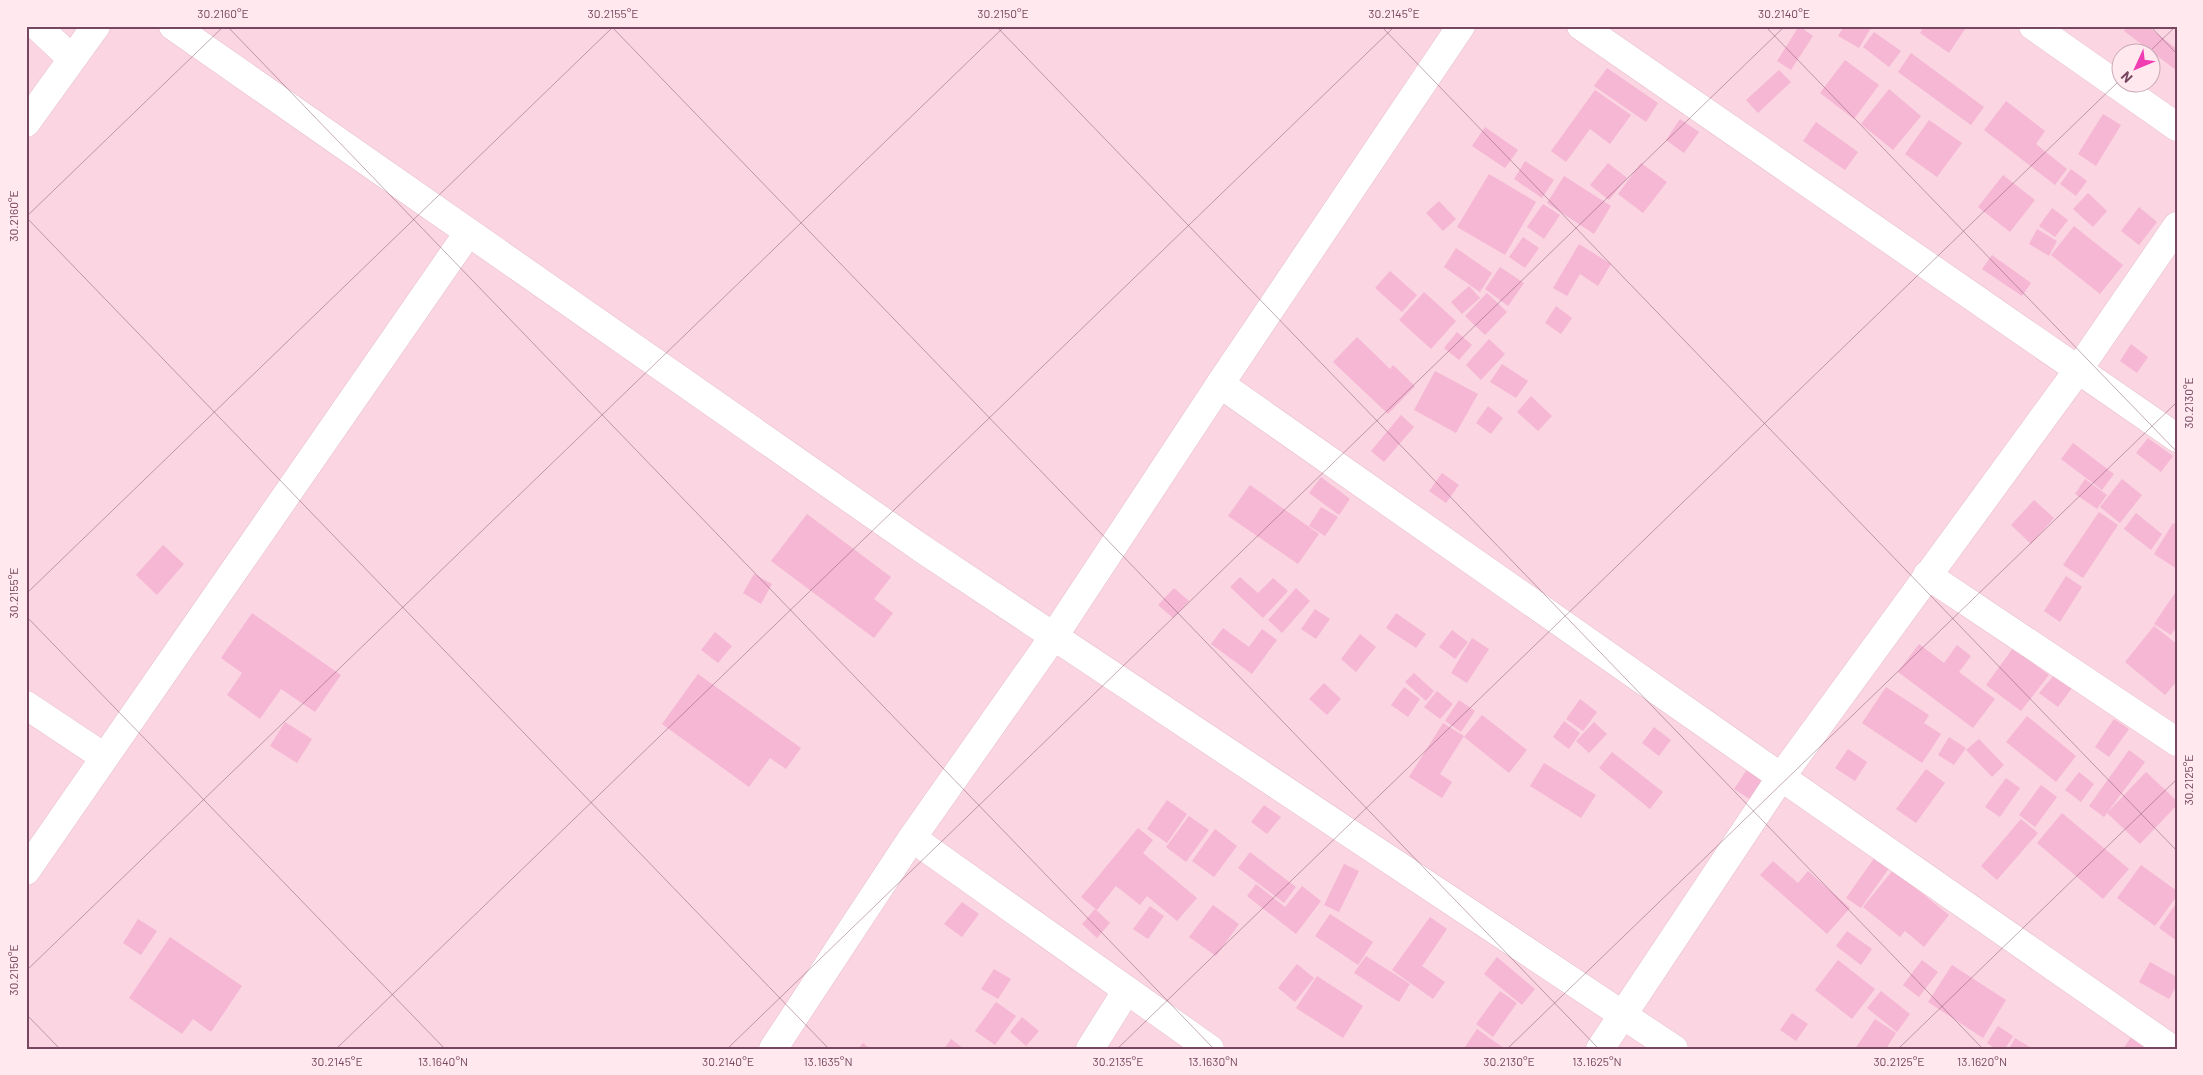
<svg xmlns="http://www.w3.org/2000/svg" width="2203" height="1075" font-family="Barlow,sans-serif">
<rect width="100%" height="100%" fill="#fee1e9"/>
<path fill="#fbd5e1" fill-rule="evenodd" d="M26 26H2177V1049H26ZM2120 52H2150V82H2120Z"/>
<g fill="#f5b7d4">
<polygon points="1799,26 1813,36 1791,70 1777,61"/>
<polygon points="1844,26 1872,26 1859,48 1838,36"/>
<polygon points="1924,26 1967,26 1949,53 1920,33"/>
<polygon points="2128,26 2147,26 2177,49 2176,70 2124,31"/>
<polygon points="1874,32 1901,51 1889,67 1863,47"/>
<polygon points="1911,53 1984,107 1971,125 1898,72"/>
<polygon points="1845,60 1879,85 1854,119 1820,93"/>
<polygon points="1607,68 1658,103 1646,122 1594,86"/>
<polygon points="1779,70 1791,82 1758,113 1746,100"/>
<polygon points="1889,89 1921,116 1893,150 1861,124"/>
<polygon points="1595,90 1631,115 1610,144 1590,129 1566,162 1551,151"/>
<polygon points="2006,101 2045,131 2036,144 2067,169 2055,185 1984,130"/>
<polygon points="2103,114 2121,125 2096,166 2078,154"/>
<polygon points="1680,119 1699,132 1684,153 1666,140"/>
<polygon points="1929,120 1962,143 1937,177 1905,154"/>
<polygon points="1816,122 1858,152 1845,170 1803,141"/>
<polygon points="1485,127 1518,150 1505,168 1472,146"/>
<polygon points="1525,161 1554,180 1542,198 1514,179"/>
<polygon points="1608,163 1627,178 1609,200 1590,185"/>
<polygon points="1641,163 1667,182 1643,213 1618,194"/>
<polygon points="2071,169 2087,181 2076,196 2060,184"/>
<polygon points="1489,174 1536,202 1505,255 1457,227"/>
<polygon points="2003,175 2035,200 2010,232 1978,207"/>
<polygon points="1564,176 1611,206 1594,234 1547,203"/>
<polygon points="2088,193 2107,211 2093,227 2073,209"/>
<polygon points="1439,201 1456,219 1443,231 1426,213"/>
<polygon points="1543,204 1560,215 1544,239 1527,227"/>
<polygon points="2139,207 2157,222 2139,245 2121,231"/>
<polygon points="2052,208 2068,220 2055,237 2039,226"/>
<polygon points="2074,226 2123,265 2100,294 2051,255"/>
<polygon points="2037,229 2057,241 2049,256 2029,244"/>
<polygon points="1523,237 1539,248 1525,268 1509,257"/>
<polygon points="1579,244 1611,264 1598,286 1580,274 1567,296 1553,288"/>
<polygon points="1456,248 1492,273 1480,292 1444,267"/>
<polygon points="1992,255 2031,283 2022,296 1982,269"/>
<polygon points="1500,267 1524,283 1508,306 1485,289"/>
<polygon points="1390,271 1417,295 1402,312 1375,288"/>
<polygon points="1469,286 1480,298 1462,314 1451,302"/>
<polygon points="1424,292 1456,321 1431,349 1399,320"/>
<polygon points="1487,293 1507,312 1485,335 1465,316"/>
<polygon points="1556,306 1572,318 1561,334 1545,323"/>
<polygon points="1457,332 1472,345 1459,360 1444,348"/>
<polygon points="1357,337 1390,369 1393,365 1415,386 1388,414 1333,362"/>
<polygon points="1489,339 1505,354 1481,380 1466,365"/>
<polygon points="2131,344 2148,357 2137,373 2120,361"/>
<polygon points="1502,364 1528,381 1516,398 1490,382"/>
<polygon points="1435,371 1478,394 1456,433 1414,410"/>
<polygon points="1531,396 1552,416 1538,431 1517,412"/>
<polygon points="1488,406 1503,418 1491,434 1476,423"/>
<polygon points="1401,415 1414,427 1384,462 1371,451"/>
<polygon points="2148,438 2173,456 2161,472 2136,453"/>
<polygon points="2073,443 2114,474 2102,490 2061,459"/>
<polygon points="1442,473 1459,485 1446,503 1429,491"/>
<polygon points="1321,477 1350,499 1339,515 1309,493"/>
<polygon points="2085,479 2107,495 2097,509 2075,494"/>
<polygon points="2122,479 2142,495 2120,523 2100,507"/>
<polygon points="1250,485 1319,534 1298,564 1228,516"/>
<polygon points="2034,500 2054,518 2031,544 2011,525"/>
<polygon points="1321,507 1338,517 1325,536 1309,526"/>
<polygon points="2099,512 2118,525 2083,578 2063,565"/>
<polygon points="2136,513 2162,534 2151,550 2124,529"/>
<polygon points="807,514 891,577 874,599 893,613 874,638 771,561"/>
<polygon points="2173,523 2177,525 2177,569 2154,554"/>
<polygon points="163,545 184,564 157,595 136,575"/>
<polygon points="754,574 772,584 761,604 743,593"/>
<polygon points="2066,576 2082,587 2060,622 2044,611"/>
<polygon points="1240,577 1258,593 1273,578 1288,591 1263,618 1230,587"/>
<polygon points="1174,588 1189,601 1173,618 1158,605"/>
<polygon points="1296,588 1310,601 1282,633 1268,620"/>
<polygon points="2177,590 2177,626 2171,635 2154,624"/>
<polygon points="1315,609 1330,619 1316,639 1301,629"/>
<polygon points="252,613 341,675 315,712 281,689 260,719 227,695 242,673 221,658"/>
<polygon points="1396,613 1426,634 1416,648 1386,628"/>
<polygon points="2154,626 2177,644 2177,681 2165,695 2125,662"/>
<polygon points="1223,628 1249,647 1262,629 1277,640 1252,674 1211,644"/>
<polygon points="1452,630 1468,642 1455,659 1439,647"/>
<polygon points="715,632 732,646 718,663 701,650"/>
<polygon points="1360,634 1376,647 1356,672 1341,659"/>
<polygon points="1472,638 1489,649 1467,683 1451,673"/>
<polygon points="1919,644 1944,663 1957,645 1971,656 1959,672 1995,699 1973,728 1898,672"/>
<polygon points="2013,648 2049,675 2021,711 1986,685"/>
<polygon points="1414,673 1434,691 1426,701 1405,682"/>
<polygon points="698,674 801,748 786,769 770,758 749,787 662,724"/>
<polygon points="2055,674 2072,688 2058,707 2039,693"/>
<polygon points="1324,683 1341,699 1327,715 1309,699"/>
<polygon points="1404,687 1420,699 1408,717 1391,705"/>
<polygon points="1886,687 1929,715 1924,723 1941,734 1922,763 1862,723"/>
<polygon points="1437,691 1453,704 1440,719 1424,707"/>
<polygon points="1580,699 1597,712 1583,731 1566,719"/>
<polygon points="1459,700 1475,711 1461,732 1445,721"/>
<polygon points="1482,715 1527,750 1509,773 1464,737"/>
<polygon points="2027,716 2076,756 2056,782 2006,742"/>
<polygon points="2114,719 2129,729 2109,757 2095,747"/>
<polygon points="1564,721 1580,733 1569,749 1553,737"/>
<polygon points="285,722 312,739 297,763 270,746"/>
<polygon points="1594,722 1607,734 1589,753 1576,741"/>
<polygon points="1443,723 1464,736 1440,774 1452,782 1442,798 1409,777"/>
<polygon points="1654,727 1671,740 1659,756 1642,743"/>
<polygon points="1949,737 1966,748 1954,765 1938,755"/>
<polygon points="1979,739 2004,765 1992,777 1966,750"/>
<polygon points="1848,749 1867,762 1855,781 1835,768"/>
<polygon points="2129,750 2145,762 2104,817 2089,806"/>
<polygon points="1612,752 1663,792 1650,809 1599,768"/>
<polygon points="1544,763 1596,795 1581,818 1530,786"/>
<polygon points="1748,768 1765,779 1751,800 1734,789"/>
<polygon points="1926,769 1945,783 1916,823 1896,809"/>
<polygon points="2079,772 2094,784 2081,802 2065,790"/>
<polygon points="2146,772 2177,801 2177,805 2140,844 2107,813"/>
<polygon points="2006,778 2020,788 2000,817 1985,807"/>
<polygon points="2041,785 2057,797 2035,827 2019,815"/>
<polygon points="1167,800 1187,814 1167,843 1147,829"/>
<polygon points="1264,805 1281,817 1267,834 1251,822"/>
<polygon points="2062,813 2129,869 2103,899 2037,843"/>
<polygon points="1189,816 1209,830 1186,862 1166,847"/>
<polygon points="2021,819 2038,833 1997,880 1981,866"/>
<polygon points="1138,828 1153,840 1143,853 1197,898 1177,921 1147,896 1140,905 1116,886 1097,910 1081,897"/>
<polygon points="1215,829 1237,846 1214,877 1192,861"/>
<polygon points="1250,852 1296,887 1284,903 1238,868"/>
<polygon points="1875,857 1889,868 1861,908 1846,898"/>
<polygon points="1773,861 1798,883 1808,871 1850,908 1827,934 1760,875"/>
<polygon points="1344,864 1359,871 1339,912 1324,905"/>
<polygon points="2141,865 2177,891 2177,896 2155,926 2117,898"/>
<polygon points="1893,870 1949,915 1924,947 1905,931 1900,937 1863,907"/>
<polygon points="1256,884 1285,907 1302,886 1321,901 1296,934 1247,896"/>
<polygon points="962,902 979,914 962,937 944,924"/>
<polygon points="2177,902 2177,941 2159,928"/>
<polygon points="1213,905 1239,924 1216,956 1189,937"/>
<polygon points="1150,906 1164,916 1148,939 1133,929"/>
<polygon points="1095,909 1110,923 1097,938 1082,924"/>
<polygon points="1330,914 1373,942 1358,965 1315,936"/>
<polygon points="1430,917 1447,929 1422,966 1445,982 1433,999 1392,970"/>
<polygon points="138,919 157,931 141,955 123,943"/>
<polygon points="1847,931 1872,949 1861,965 1836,946"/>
<polygon points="170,937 242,986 211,1032 193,1019 182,1034 129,998"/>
<polygon points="1366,956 1410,984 1399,1002 1354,973"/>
<polygon points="1497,957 1535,989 1522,1005 1484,974"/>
<polygon points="1838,960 1875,989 1852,1019 1815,990"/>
<polygon points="1922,960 1938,972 1919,997 1903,985"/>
<polygon points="2150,962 2177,977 2177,985 2169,999 2139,982"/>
<polygon points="1297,964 1314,978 1295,1002 1278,988"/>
<polygon points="1952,965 2006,1000 1983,1038 1928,1002"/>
<polygon points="994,969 1011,979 998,999 981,989"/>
<polygon points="1317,976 1363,1006 1343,1038 1296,1008"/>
<polygon points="1500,991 1517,1003 1493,1037 1476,1024"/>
<polygon points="1881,991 1910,1014 1897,1032 1867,1008"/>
<polygon points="996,1002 1016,1016 995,1045 975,1031"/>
<polygon points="1792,1013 1808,1024 1796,1041 1780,1030"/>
<polygon points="1022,1017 1039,1031 1026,1046 1010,1032"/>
<polygon points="1875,1019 1896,1033 1886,1049 1855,1049"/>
<polygon points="1998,1026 2013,1036 2005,1049 1996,1049 1987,1043"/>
<polygon points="1477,1029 1505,1049 1465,1047"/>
<polygon points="2134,1033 2155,1049 2123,1049"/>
<polygon points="2015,1038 2033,1049 2009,1049"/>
<polygon points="951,1039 964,1049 944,1049"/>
<polygon points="863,1043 870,1049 858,1049"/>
</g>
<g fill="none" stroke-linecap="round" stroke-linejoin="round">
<defs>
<g id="minor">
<polyline points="37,26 72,59"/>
<polyline points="173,26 921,548 1674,1049"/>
<polyline points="1581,26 2177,438"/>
<polyline points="2033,26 2177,127"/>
<polyline points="26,123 96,26"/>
<polyline points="1220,384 1781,777 2172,1049"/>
<polyline points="1927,575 2177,742"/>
<polyline points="26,705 104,757"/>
<polyline points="912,838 1210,1049"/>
<polyline points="26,871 468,233"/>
<polyline points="773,1049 912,838 1054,636 1220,384 1461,26"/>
<polyline points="1090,1049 1127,990"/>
<polyline points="1600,1049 1781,777 2078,370 2177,226"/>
</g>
</defs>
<use href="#minor" stroke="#e5bfce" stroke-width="29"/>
<use href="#minor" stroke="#fff" stroke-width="28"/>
</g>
<path fill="none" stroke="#77465f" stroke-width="1" stroke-opacity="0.45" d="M227 26 1214 1049M611 26 1599 1049M996 26 1983 1049M1381 26 2177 851M1765 26 2177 452M2150 26 2177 54M2149 52 2176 26M26 217 224 26M26 217 829 1049M26 594 614 26M26 616 445 1049M26 971 1005 26M26 1014 60 1049M336 1049 1395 26M727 1049 1785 26M1117 1049 2120 80M1507 1049 2177 402M1898 1049 2177 779"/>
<rect width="2203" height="1075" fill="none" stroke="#ffe9ef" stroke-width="55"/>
<g transform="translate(2136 68) rotate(226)"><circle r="24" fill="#ffe9ef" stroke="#c9a8b5"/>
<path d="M0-4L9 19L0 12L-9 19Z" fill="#f13db2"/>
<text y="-8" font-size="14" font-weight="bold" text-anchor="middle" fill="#77465f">N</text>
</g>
<rect x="28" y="28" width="2148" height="1020" fill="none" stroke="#77465f" stroke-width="2"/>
<g font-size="12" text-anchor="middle" fill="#77465f">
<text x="223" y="18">30.2160°E</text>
<text x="613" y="18">30.2155°E</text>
<text x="1003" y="18">30.2150°E</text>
<text x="1394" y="18">30.2145°E</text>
<text x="1784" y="18">30.2140°E</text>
<text transform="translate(14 216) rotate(-90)" y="4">30.2160°E</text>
<text transform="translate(2189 403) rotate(-90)" y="4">30.2130°E</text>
<text transform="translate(14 593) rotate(-90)" y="4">30.2155°E</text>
<text transform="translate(2189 780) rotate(-90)" y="4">30.2125°E</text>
<text transform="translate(14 970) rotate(-90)" y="4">30.2150°E</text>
<text x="337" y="1066">30.2145°E</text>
<text x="443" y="1066">13.1640°N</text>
<text x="728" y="1066">30.2140°E</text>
<text x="828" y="1066">13.1635°N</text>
<text x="1118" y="1066">30.2135°E</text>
<text x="1213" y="1066">13.1630°N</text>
<text x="1509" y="1066">30.2130°E</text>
<text x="1597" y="1066">13.1625°N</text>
<text x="1899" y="1066">30.2125°E</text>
<text x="1982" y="1066">13.1620°N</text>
</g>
</svg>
